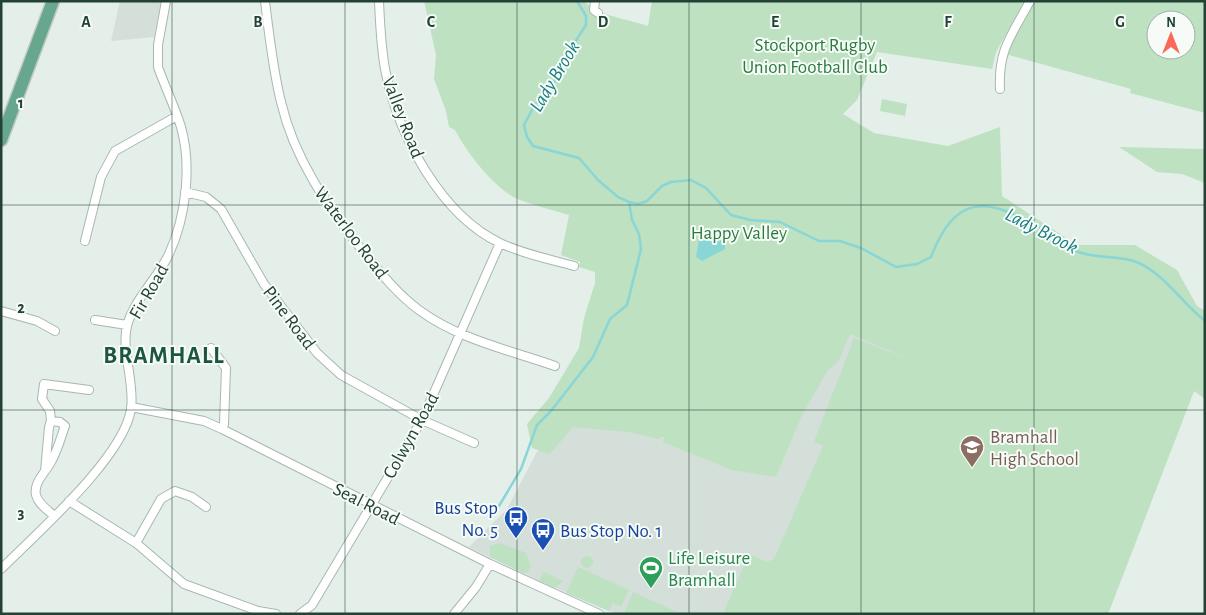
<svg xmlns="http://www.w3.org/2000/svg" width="1206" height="615" font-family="'Alegreya Sans',sans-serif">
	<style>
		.built { fill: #d3dfd8 }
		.green { fill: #bde1c1; fill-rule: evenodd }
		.water { fill: #8ad5d6 }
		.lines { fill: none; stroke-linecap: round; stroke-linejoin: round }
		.stream { stroke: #8ad5d6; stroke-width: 2.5 }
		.minor-casing { stroke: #a7b8af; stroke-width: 10 }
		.primary-casing { stroke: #c1cac6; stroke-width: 15 }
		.minor { stroke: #fff; stroke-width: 8 }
		.primary { stroke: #67a78e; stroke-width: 12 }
		.grid { fill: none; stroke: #224235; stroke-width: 1; stroke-opacity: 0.55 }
		.labels { text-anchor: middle; stroke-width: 4; stroke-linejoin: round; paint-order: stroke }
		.park-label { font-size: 19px; fill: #2a7c3e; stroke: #f6fbf8 }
		.street-label { font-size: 19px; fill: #224235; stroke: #f6fbf8 }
		.education-label { font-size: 19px; fill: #785e54; stroke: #f6fbf8; text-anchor: start }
		.transit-label { font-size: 19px; fill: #164399; stroke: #f6fbf8; text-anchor: end }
		.leisure-label { font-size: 19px; fill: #27864d; stroke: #f6fbf8; text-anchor: start }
		.water-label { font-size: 20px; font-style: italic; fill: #187f83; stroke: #f6fbf8 }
		.district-label { font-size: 24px; font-weight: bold; letter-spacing: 1px; fill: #1c5640; stroke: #f6fbf8 }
		.grid-label { font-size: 16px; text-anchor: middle; font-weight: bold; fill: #224235; stroke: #f6fbf8; stroke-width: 4; stroke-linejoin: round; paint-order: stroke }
	</style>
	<rect width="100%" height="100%" fill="#e5efe9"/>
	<path class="built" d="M120,1H161L154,37L111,41Z
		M846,306L1194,391L1108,614H617L539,581L469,547L507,509L540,446L588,412L776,477Z"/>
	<path class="green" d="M424,1H584C598,16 628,19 648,26L652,1H1025L996,52L992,69L877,52L857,100L843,114L874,133L948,146L1000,127L1002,196L1077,245H1135L1177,270L1197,306L1205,311V399L1194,391L1108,614H723L749,554L767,562L774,559L823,446L814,442L854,338L919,363L850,334L838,362L828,370L802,415L776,477L732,470L663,442L664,438L661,437L660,439L629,432L573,427L550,454L532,448L527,424L549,398L579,348L584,318L595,283V272L579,267L580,262L561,255L569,215C553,210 536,206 520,200C495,190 468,154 455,130L449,127L446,111L434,79L436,55Z
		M1032,1H1205V113L1130,93L1131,89L1005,54ZM1156,20H1186V50H1156Z
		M882,99L907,104L905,116L880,111Z
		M1119,147L1205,149V183L1182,174L1157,172Z
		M499,543L526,553L531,566L528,572L523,573L490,557V546Z
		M581 562a6 6 0 1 1 12 0a6 6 0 1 1-12 0Z
		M578,567L629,590L621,607L613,603L609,611L566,593Z
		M544,572L563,581L555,588L539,581Z
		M633,592L681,614H624Z"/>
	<path class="water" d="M714,234L725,238V249L702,261L696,257L699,239Z"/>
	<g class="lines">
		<path class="stream" d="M577,1L586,16V25L560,65L557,77L547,93L534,106L524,125L527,137L533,146L579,158L598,180L618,197L629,202L638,204L647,201L662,186L671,182L691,180L706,188L731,215L750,220L780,222L819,241H840L861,248L896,267L917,264L931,257C955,193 988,197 1040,228C1052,235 1063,245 1076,251C1096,260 1120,254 1139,263C1166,276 1182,303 1205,321
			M499,506L521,469L537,425L551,411L593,357L610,319L627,305L641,249L639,234L632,220L629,202"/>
		<g class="minor-casing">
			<path id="minor" d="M265,1C269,34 273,70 281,102C294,158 327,206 362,250C379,271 397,294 419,310C458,339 509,350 555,366
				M379,1C380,25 381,50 386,74C399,136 441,215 500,243C523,254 549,259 574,266
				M595,1L594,10L598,13
				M1000,89C998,49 1012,35 1030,1
				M185,192L206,197L221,209L264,284L317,353L341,375L422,420L474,443
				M85,241L101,177L115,151L177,116
				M1,311L37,321L55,331
				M95,320L127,325
				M211,348L226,368L224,424L222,429
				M131,407L204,421L222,429L490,564L599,614
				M51,421L50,411L42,399L44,384L89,390
				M45,471L49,427L51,421L60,422L65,426C61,437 58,449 52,460C47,471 33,482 36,495C38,504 48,510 54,516
				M69,501L136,543L184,584L258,611L276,614
				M136,543L161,499L175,491L192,497L206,507
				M1,569C36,534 124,457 131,409C135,383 121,351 127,326C134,299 158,278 169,254C186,217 192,166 181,127C175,107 165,87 158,67V45L166,1
				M300,614L312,605L422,420L500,243
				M454,614L476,587L490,564"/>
		</g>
		<g class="primary-casing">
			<path id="primary" d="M1,140L53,1"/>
		</g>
		<use href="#minor" class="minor"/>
		<use href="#primary" class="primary"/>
	</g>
	<path class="grid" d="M172,1V614M345,1V614M517,1V614M689,1V614M861,1V614M1034,1V614M1,205H1205M1,410H1205"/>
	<defs>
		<g id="school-pin" transform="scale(1.25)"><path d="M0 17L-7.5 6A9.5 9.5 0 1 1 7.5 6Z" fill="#8d6e63" stroke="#f6fbf8"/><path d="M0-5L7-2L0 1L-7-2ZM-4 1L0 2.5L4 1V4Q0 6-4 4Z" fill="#fff"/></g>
		<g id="bus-pin" transform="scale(1.25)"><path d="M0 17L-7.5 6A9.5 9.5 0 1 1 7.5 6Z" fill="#1a4fb4" stroke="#f6fbf8"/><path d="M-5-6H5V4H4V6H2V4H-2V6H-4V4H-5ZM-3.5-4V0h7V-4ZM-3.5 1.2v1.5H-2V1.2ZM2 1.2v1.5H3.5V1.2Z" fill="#fff"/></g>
		<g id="stadium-pin" transform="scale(1.25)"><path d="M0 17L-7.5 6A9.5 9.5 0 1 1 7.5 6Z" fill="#2e9e5b" stroke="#f6fbf8"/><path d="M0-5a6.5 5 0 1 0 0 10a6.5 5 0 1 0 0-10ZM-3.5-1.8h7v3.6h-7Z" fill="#fff"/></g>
	</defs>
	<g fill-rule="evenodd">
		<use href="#school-pin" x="972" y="447"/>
		<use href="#bus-pin" x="516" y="518"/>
		<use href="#bus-pin" x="543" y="530"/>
		<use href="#stadium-pin" x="651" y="568"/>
	</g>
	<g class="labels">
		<g class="park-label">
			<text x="815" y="51">Stockport Rugby<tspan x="815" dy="22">Union Football Club</tspan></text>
			<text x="739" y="239">Happy Valley</text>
		</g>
		<g class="street-label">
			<text transform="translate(404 117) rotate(69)" y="7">Valley Road</text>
			<text transform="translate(352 232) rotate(53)" y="7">Waterloo Road</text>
			<text transform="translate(148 291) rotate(-60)" y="7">Fir Road</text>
			<text transform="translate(290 317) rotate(53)" y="7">Pine Road</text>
			<text transform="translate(410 435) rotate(-61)" y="7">Colwyn Road</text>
			<text transform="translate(367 503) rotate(27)" y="7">Seal Road</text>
		</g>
		<g class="education-label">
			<text x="990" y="443">Bramhall<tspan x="990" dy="22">High School</tspan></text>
		</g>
		<g class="transit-label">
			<text x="498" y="514">Bus Stop<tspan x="498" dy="22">No. 5</tspan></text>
			<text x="560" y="537" text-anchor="start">Bus Stop No. 1</text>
		</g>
		<g class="leisure-label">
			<text x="668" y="564">Life Leisure<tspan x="668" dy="22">Bramhall</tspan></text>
		</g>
		<g class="water-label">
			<text transform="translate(554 76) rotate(-59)" y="7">Lady Brook</text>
			<text transform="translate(1042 230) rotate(27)" y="7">Lady Brook</text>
		</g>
		<g class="district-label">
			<text x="164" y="363">BRAMHALL</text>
		</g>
	</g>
	<g class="grid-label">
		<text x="86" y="27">A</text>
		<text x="258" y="27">B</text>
		<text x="431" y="27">C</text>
		<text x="603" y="27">D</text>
		<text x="775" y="27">E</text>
		<text x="948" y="27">F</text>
		<text x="1120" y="27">G</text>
		<text x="21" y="108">1</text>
		<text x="21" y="313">2</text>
		<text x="21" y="518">3</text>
	</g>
	<rect width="1206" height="615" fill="none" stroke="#224235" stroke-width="5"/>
	<g transform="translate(1171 35)"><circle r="24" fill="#f6fbf8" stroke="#a1b1aa"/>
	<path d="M0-4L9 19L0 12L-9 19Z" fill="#fa6957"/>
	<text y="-8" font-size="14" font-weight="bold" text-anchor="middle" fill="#224235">N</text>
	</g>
</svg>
